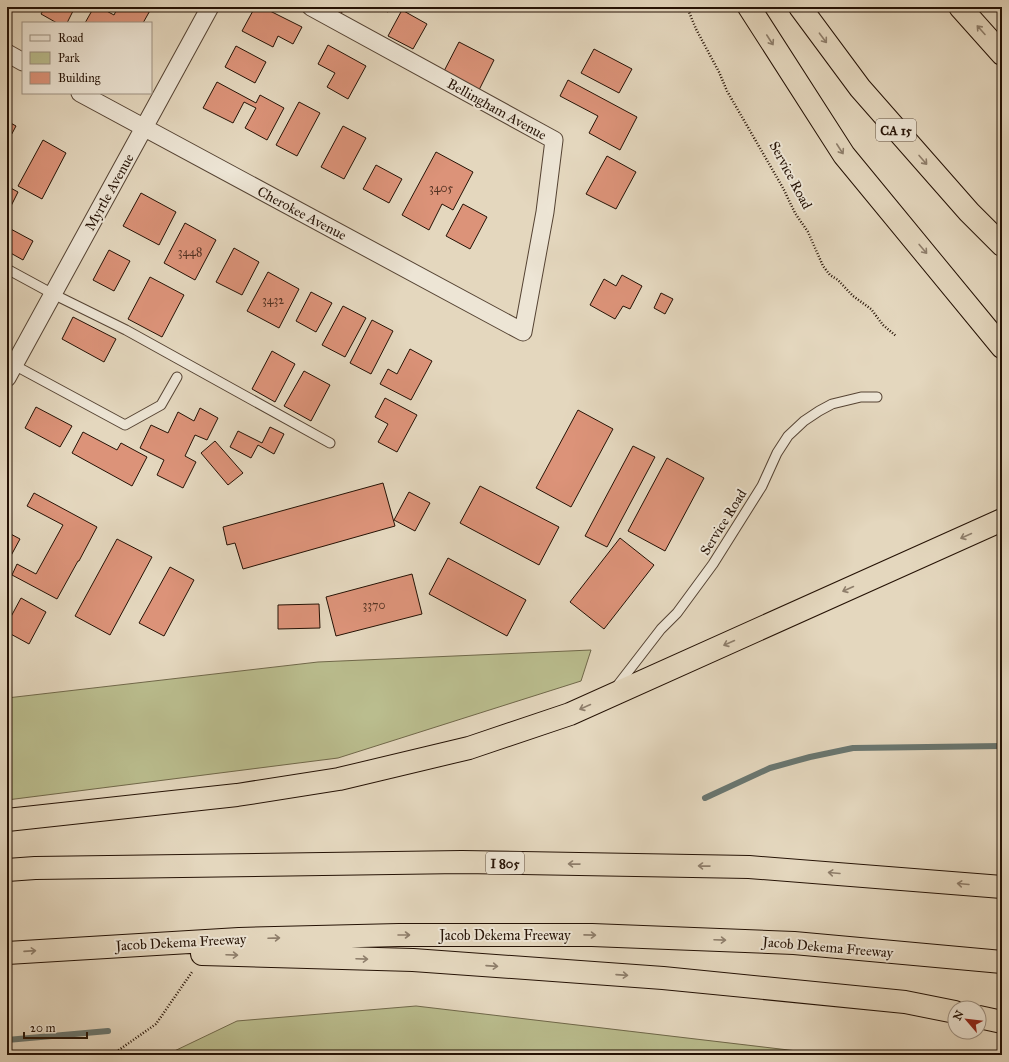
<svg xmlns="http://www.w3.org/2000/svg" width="1009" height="1062" font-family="'IM FELL Great Primer',serif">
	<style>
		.green { fill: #babd8e; stroke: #70684a }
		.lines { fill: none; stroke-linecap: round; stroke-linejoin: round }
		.stream { stroke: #697670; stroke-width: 6 }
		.building { fill: #dc9379; stroke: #251205 }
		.service-casing { stroke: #554333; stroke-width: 11 }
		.minor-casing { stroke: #554333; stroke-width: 19 }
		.motorway-casing { stroke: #251205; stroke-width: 24 }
		.path { stroke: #251205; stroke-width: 2.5; stroke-dasharray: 1 2; stroke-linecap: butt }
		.service { stroke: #ede5d5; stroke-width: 9 }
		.minor { stroke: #ede5d5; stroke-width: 17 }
		.motorway { stroke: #e4d7be; stroke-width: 22 }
		.oneway { stroke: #8e7e6b }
		.labels { text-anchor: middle; stroke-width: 4; stroke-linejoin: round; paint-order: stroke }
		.number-label { font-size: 12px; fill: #533222 }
		.shield { fill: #ede5d5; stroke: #615143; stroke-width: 1 }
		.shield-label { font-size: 13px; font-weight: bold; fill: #251205 }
		.street-label { font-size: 14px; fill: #251205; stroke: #ede5d5 }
	</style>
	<rect width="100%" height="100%" fill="#e4d7be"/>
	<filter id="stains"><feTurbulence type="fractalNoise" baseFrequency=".005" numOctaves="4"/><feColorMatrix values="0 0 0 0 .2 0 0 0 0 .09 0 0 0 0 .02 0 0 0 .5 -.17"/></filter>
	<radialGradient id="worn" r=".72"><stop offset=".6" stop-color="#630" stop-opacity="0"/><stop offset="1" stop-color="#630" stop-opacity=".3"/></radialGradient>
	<path class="green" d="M591,650L581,681L338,758L7,800V698L318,662Z
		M416,1006L831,1055H166L237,1021Z"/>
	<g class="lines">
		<path class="stream" d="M705,798L770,768L810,757L853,748L1002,746
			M7,1040L108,1031"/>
	</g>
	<path class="building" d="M45,7H75L67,23H57L41,14Z
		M94,7H99L114,15L118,7H128L131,8L132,7H152L143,23H85Z
		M255,7H262L302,27L293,44L278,36L273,47L242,31Z
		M315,7H345L338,19Z
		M379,7H390L388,12Z
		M402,10L427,24L413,49L388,36Z
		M459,42L494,60L477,94L442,75Z
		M328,45L366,66L348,99L327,87L335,73L318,64Z
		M236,46L266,62L255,83L225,67Z
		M594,49L632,69L619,93L581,73Z
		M568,80L637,117L620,150L589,133L598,116L560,96Z
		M217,82L256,103L260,95L284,108L267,140L245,128L256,108L244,102L233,123L203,108Z
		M299,102L320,113L297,156L276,145Z
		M7,121L16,126L7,143Z
		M343,126L366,138L344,179L321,167Z
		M43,140L66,153L42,199L18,186Z
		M436,152L473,172L453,210L442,204L429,230L402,215Z
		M607,156L636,172L616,209L586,194Z
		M376,165L402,179L389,203L363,189Z
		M7,186L18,192L11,206L7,204Z
		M141,193L176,212L159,245L123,226Z
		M463,204L487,217L470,249L446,236Z
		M185,223L216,240L195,280L164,263Z
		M7,227L33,241L23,260L7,251Z
		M234,248L259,262L242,295L216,282Z
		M109,250L130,261L114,291L93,280Z
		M268,272L299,289L279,328L247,311Z
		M622,275L642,286L630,309L623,306L615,319L590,305L604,279L616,286Z
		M150,277L184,295L162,337L128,319Z
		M311,292L332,303L316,332L296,321Z
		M661,293L673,299L665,314L654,308Z
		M343,306L366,318L345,357L322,345Z
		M73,317L116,339L104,362L62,339Z
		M372,320L393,331L371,374L350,363Z
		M410,349L432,361L411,400L380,384L388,369L397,374Z
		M272,351L295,364L275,402L252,389Z
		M304,371L330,385L311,421L284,406Z
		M385,398L417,415L397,452L378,442L388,424L375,417Z
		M36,407L72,426L60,447L25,428Z
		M200,408L218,418L207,440L195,435L185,456L196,462L183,488L157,475L164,460L140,448L151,425L168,433L178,412L194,421Z
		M578,410L613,429L571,507L536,488Z
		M270,427L284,434L274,454L258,445L251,458L230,447L238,431L262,443Z
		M83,432L117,450L121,443L147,457L132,486L72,453Z
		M215,441L243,473L228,485L201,453Z
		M633,446L655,457L607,547L585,536Z
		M667,458L704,478L665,551L628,531Z
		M383,483L395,526L243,569L235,543L227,545L223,527Z
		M480,486L559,527L539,565L460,523Z
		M409,492L430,503L415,531L394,520Z
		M34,493L97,527L79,561H78L57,599L12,575L17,564L36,574L63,525L27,506Z
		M7,532L20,539L7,563Z
		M620,538L654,565L604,629L570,602Z
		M117,539L152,557L110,635L75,616Z
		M448,558L526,600L507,636L429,594Z
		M170,567L194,580L164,636L139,623Z
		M412,574L422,614L336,636L326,597Z
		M21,598L46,612L29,644L7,632V624Z
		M319,604L320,628L278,629V605Z"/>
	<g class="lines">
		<g class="service-casing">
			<path id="service" d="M7,269L53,294L126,330L330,443
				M14,365L125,425L161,405L177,377
				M617,686L661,629L677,613L713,564L762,486L777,453L788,436L804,421L819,411L832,404L861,397H877"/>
		</g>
		<g class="minor-casing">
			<path id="minor" d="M7,53L23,62
				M80,93L523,332L545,212L554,140L311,7
				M7,378L210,7"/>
		</g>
		<g class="motorway-casing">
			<path id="motorway" d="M749,7L844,155L1002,347
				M800,7L860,88L969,212L1002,245
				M960,7L1002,54
				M7,820L237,795L339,779L469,748L570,714L1002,520
				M7,870L35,868L462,862L749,867L1002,887
				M7,953L239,939L399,935H592L794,943L1002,962
				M202,954L413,960L663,978L905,1002L955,1012
				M979,1017L1002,1022"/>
		</g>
		<path class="path" d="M687,7L696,29L719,72L727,91L783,188L795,213L808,232L823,266L830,275L838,280L853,296L871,309L883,325L896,336
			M89,1055L116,1052L156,1024L192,972"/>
		<use href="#service" class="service"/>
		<use href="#minor" class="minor"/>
		<use href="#motorway" class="motorway"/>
	</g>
	<defs><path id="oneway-shaft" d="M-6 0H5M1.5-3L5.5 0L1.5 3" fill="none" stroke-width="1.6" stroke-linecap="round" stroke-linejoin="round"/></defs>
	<g class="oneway">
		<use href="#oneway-shaft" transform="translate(981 30) rotate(-132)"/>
		<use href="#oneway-shaft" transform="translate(823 38) rotate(53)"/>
		<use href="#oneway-shaft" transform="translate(770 40) rotate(57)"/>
		<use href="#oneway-shaft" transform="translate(840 149) rotate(57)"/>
		<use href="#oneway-shaft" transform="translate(923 160) rotate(49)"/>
		<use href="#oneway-shaft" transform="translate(923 249) rotate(50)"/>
		<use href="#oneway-shaft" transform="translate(966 536) rotate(156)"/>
		<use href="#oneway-shaft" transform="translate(848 589) rotate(156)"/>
		<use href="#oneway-shaft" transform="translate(729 643) rotate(156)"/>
		<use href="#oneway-shaft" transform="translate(585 707) rotate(156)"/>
		<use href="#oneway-shaft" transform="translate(574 864) rotate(-179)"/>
		<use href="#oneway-shaft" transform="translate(704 866) rotate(-179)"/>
		<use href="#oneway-shaft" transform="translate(834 873) rotate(-175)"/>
		<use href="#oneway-shaft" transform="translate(963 884) rotate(-175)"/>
		<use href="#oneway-shaft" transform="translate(404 935)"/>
		<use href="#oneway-shaft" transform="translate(590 935) rotate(1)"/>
		<use href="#oneway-shaft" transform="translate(274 938) rotate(-2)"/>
		<use href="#oneway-shaft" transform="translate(720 940) rotate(2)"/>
		<use href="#oneway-shaft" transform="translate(30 951) rotate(-4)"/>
		<use href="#oneway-shaft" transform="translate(232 955) rotate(2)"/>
		<use href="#oneway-shaft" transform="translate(362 959) rotate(2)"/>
		<use href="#oneway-shaft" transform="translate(492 966) rotate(4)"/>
		<use href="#oneway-shaft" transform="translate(622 975) rotate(4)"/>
	</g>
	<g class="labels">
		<g class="number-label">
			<text x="441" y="192">3405</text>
			<text x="190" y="256">3448</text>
			<text x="273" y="304">3432</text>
			<text x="374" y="609">3370</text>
		</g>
		<g class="shield">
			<rect x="876" y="119" width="40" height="22" rx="3"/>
			<rect x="486" y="852" width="38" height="22" rx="3"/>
		</g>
		<g class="shield-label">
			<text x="896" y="135">CA 15</text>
			<text x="505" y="868">I 805</text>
		</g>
		<g class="street-label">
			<text transform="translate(497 109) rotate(29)" y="5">Bellingham Avenue</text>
			<text transform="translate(791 175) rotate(62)" y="5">Service Road</text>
			<text transform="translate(109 192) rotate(-61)" y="5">Myrtle Avenue</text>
			<text transform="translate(302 213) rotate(28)" y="5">Cherokee Avenue</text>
			<text transform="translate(723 522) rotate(-58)" y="5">Service Road</text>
			<text x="505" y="940">Jacob Dekema Freeway</text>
			<text transform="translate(181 942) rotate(-3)" y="5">Jacob Dekema Freeway</text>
			<text transform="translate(828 947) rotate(5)" y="5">Jacob Dekema Freeway</text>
		</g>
	</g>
	<rect width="1009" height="1062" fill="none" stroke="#e4d7be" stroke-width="24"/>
	<rect x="8" y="8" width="993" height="1046" fill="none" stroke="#251205" stroke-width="2"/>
	<rect x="12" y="12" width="985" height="1038" fill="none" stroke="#251205"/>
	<rect x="22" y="22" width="130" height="72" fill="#ede5d5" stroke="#9d9182"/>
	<rect x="30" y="35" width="20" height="6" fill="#ede5d5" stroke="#9d9182"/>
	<text x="58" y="42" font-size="12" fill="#251205">Road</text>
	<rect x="30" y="52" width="20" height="12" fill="#babd8e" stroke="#9d9182"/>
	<text x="58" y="62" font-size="12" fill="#251205">Park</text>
	<rect x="30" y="72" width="20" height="12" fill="#dc9379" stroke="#9d9182"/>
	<text x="58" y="82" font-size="12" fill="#251205">Building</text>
	<g transform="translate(967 1020) rotate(298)"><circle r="19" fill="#ede5d5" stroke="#9d9182"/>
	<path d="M0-3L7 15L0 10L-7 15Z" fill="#8f2418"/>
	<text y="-6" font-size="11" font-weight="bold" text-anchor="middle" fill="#251205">N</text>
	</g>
	<path d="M24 1032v6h63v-6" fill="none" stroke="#251205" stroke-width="2"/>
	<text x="30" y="1032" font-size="12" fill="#251205" stroke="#ede5d5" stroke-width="3" paint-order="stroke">20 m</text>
	<rect width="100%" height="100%" filter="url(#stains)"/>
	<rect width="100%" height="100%" fill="url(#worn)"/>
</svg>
